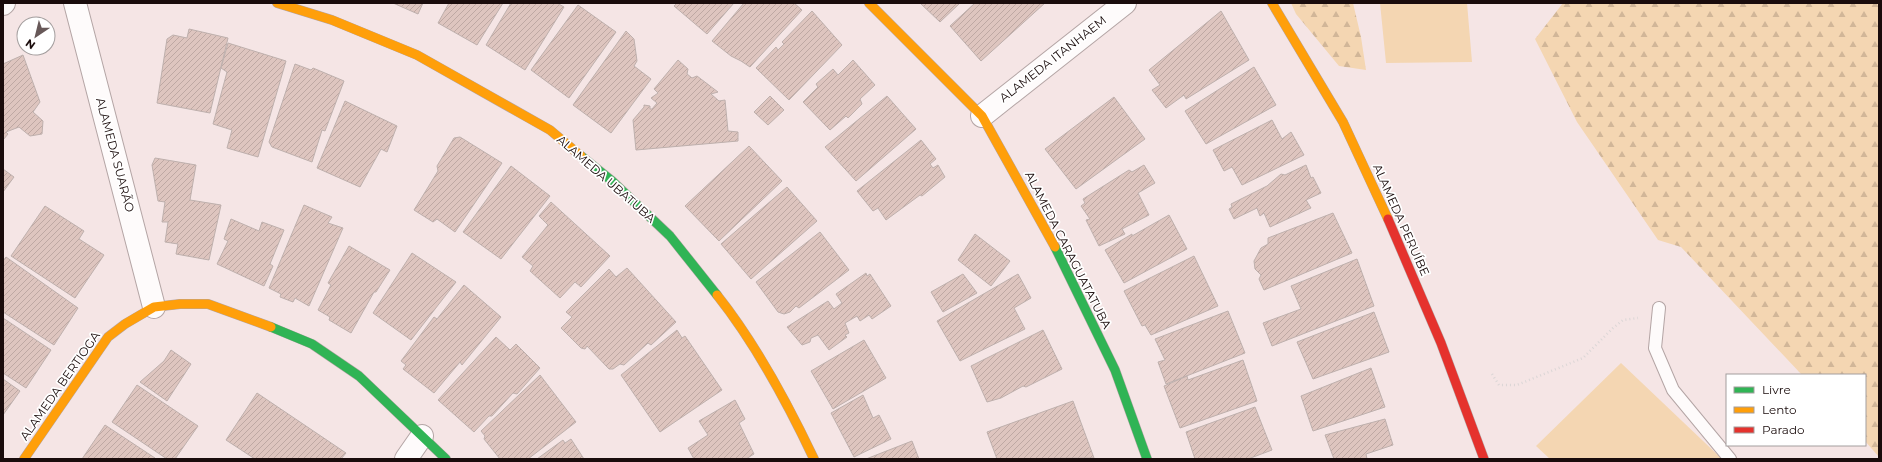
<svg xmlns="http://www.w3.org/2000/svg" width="1882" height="462" font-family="Montserrat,sans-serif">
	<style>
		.green { fill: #f4d6b2 }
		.forest { fill: url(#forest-firs) }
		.building { fill: url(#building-hatch); stroke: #beb0ad }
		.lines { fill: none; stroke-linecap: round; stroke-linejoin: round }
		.lane-casing { stroke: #b4a5a5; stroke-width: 14 }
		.street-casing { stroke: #b4a5a5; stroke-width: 24 }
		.fast-casing { stroke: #b4a5a5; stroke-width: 10 }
		.slow-casing { stroke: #b4a5a5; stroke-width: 10 }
		.jam-casing { stroke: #b4a5a5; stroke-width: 10 }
		.path { stroke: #dbd6d6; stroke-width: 2.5; stroke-dasharray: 1 3; stroke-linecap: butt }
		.lane { stroke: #fefbfb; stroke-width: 12 }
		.street { stroke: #fefbfb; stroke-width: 22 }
		.fast { stroke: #30b455; stroke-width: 9 }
		.slow { stroke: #ff9f0a; stroke-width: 9 }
		.jam { stroke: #e5322d; stroke-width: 9 }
		.labels { text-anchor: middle; stroke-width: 3.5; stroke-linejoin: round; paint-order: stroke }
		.street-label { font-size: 12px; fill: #1a0c0c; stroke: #fff }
	</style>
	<defs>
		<pattern id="forest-firs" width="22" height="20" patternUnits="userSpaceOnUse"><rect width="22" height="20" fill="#f4d6b2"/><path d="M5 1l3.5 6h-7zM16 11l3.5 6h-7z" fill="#d1b698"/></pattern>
		<pattern id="building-hatch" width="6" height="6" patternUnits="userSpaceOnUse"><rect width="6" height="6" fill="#dec5bf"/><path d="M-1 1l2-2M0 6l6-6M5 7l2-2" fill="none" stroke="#bea8a3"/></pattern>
	</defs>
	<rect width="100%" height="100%" fill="#f5e5e5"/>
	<path class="green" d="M1380,3H1467L1472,62L1386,63Z
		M1621,363L1722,459H1550L1536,446Z"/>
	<path class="forest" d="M1291,3H1353L1361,37L1366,70L1339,66L1296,14Z
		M1563,3H1879V457L1865,441V375H1802L1681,247L1658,240L1577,122L1535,39Z"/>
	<path class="building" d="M393,3H423L418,14Z
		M449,3H503L477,45L438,23Z
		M511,3H557L564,7L525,70L486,45Z
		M677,3H734L707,34L674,6Z
		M744,3H794L802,10L750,67L741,61L731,56L712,41Z
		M920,3H960L940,22Z
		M975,3H1045L981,61L950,26Z
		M578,5L616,32L569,98L531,70Z
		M812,11L842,45L789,100L756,68L776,47L778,50L784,44L782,42Z
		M1221,11L1249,60L1186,99L1184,95L1166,108L1152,90L1160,85L1149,70Z
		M189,29L228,38L210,113L157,103L167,39L173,35L187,38Z
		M626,31L634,39L637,61L634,66L651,79L611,133L573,105Z
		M228,43L286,61L258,157L227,148L232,130L213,124L227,72L221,68Z
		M23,55L40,102L33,112L43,121L42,134L30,136L19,127L6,132L8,134L3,140V64Z
		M678,60L688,69L687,74L692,78L697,76L718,92L711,94L719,101L725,100L728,131L738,132V141L636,150L633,120L644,107V105L650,106V109H652L657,103L651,98L658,93L654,89Z
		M853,60L875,85L860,99L862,104L848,118L846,116L830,130L803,102L818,87L816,84L833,69L838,75Z
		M295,64L311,70L313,68L344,81L325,131L322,130L312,162L272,147L269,142Z
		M1254,67L1276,105L1206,144L1185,111Z
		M770,96L784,110L768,125L754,112Z
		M887,96L916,129L856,181L825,147Z
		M1114,97L1145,139L1076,189L1045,149Z
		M345,101L397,126L387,152L381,149L360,187L317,168Z
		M1272,120L1282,139L1291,132L1304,155L1242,185L1232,167L1224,171L1213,150Z
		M460,137L502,163L455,232L437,219L433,222L414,210L438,171L437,166L454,138Z
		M921,140L936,159L930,164L933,168L938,165L945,177L922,196L920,195L886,220L878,208L873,211L857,191Z
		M749,146L782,181L719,241L685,206Z
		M155,158L196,165L190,200L221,205L209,260L176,254L178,244L165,242L168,222H162L165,202L158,201L152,165Z
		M1144,165L1155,183L1138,193L1149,215L1122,229L1125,234L1099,246L1086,220L1090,219L1081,206L1085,203L1083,199L1129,170L1132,172Z
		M1306,165L1311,178L1313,177L1321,193L1306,200L1311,208L1270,227L1264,213L1260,216L1257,208L1234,219L1229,209L1232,207L1231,204L1267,186L1281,174L1285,175Z
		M511,166L550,196L501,259L463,232Z
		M3,169L14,177L3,192Z
		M787,187L817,221L751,279L721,244Z
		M551,202L610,256L581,287L575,282L560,298L530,271L533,266L522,257L548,225L539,216Z
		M304,205L332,217L328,223L343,228L309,306L295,298L293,302L280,297L281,294L269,288Z
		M45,206L84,231L79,239L104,255L75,298L11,256Z
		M1333,213L1352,253L1264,290L1259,279L1261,275L1255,269L1254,261L1261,248L1268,244V238Z
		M1169,215L1187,249L1124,283L1105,250L1132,234V236Z
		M231,219L259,231L262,222L284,230L270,264L273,266L264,286L217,264L228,241L224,239Z
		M820,232L849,270L799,308L796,306L790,312L784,314L778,312L756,282Z
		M975,234L1010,261L991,286L958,260Z
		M349,246L390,270L376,292H374L351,333L329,320L330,317L318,310L331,285L328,283Z
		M412,253L456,282L411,340L373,313Z
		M1194,256L1218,306L1151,335L1145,325L1142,326L1124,291Z
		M6,257L78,308L54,345L3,312V261Z
		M1357,259L1374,306L1272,346L1263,323L1301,309L1291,286Z
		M627,268L676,322L651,345L648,343L624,365L620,364L613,369H609L587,346L585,349L581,348L561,328L572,317L566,312L609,269L616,277Z
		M866,273L867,276L870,274L891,306L872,319L869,315L860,321L857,316L845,323L849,333L845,335L847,337L829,350L818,335L811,338L810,342L802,345L787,327L828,301L834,309L842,303L836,294Z
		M963,274L977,293L943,312L931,292Z
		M1018,274L1031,298L1014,308L1025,329L960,361L937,321Z
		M464,285L501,317L462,365L460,362L434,393L403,369L406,365L401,361L434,317L437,319Z
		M1228,311L1245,353L1166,384L1158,362L1165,360L1155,339Z
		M1374,312L1389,352L1313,379L1297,342Z
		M3,318L51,350L26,388L3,373Z
		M677,330L682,338L685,336L722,390L660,432L621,375Z
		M1043,330L1062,369L1026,387L1023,386L1001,398L987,402L971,366Z
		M496,337L510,350L516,344L540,368L517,394L513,393L492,416H489L474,432L438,400Z
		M864,340L886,378L833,409L811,371Z
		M171,350L191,364L167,401L140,382L164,361Z
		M1243,360L1257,401L1180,428L1164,386L1187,376L1188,380Z
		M1371,368L1385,407L1313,431L1301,396Z
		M540,375L576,422L528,459H500L484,439L485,436L481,431Z
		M3,379L20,391L3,415Z
		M137,385L198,426L175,459H167L112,422Z
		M257,393L346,453L341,459H255L226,440Z
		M863,395L873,418L879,415L891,439L854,457L831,413Z
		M735,400L745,419L739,423L754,454L746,459H694L688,448L708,435L699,421Z
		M1073,401L1094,458L997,459L987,432Z
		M1255,407L1272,450L1248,459H1195L1186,432Z
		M1385,419L1393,445L1366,454L1367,459H1334L1325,435Z
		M105,425L155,458L154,459H82Z
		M571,439L584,459H537L563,440L565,443Z
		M912,441L919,459H866Z"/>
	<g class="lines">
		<g class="lane-casing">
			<path id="lane" d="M1659,308L1655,348L1673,390L1730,459"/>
		</g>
		<g class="street-casing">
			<path id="street" d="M75,3L154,307
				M3,4L4,3
				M982,116L1125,3
				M406,459L422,436"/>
		</g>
		<g class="fast-casing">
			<path id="fast" d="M581,156L612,181L670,236L717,295
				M1055,247L1115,370L1147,459
				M271,327L312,344L359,376L446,459"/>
		</g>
		<g class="slow-casing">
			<path id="slow" d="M277,3L332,20L417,55L550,130L581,156
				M869,3L982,116L1055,247
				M1272,3L1343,122L1388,219
				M717,295C756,344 787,402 814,459
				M24,459L108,337L125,324L154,307L180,304H208L271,327"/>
		</g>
		<g class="jam-casing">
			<path id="jam" d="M1388,219L1441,343L1484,459"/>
		</g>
		<path class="path" d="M1492,374L1499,385H1517L1583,358L1613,328L1623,320L1638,318"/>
		<use href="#lane" class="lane"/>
		<use href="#street" class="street"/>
		<use href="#fast" class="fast"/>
		<use href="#slow" class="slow"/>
		<use href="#jam" class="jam"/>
	</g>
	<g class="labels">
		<g class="street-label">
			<text transform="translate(1053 59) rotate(-38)" y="4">ALAMEDA ITANHAEM</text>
			<text transform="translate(115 155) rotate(75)" y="4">ALAMEDA SUARÃO</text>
			<text transform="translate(606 179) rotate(41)" y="4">ALAMEDA UBATUBA</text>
			<text transform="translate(1401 220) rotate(66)" y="4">ALAMEDA PERUÍBE</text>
			<text transform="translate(1068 250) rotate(63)" y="4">ALAMEDA CARAGUATATUBA</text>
			<text transform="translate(60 386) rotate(-55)" y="4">ALAMEDA BERTIOGA</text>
		</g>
	</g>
	<rect width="1882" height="462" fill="none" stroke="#1a0c0c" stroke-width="8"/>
	<rect x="1726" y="374" width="140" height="72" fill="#ffffff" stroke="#a39e9e"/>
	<rect x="1734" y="387" width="20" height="6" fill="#30b455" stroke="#a39e9e"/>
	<text x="1762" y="394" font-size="12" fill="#1a0c0c">Livre</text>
	<rect x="1734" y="407" width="20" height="6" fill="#ff9f0a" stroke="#a39e9e"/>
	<text x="1762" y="414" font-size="12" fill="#1a0c0c">Lento</text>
	<rect x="1734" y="427" width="20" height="6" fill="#e5322d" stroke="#a39e9e"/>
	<text x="1762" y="434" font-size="12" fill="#1a0c0c">Parado</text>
	<g transform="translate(36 36) rotate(215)"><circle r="19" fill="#ffffff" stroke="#a39e9e"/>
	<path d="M0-3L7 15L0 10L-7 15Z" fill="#675858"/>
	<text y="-6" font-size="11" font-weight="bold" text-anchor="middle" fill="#1a0c0c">N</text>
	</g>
</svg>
